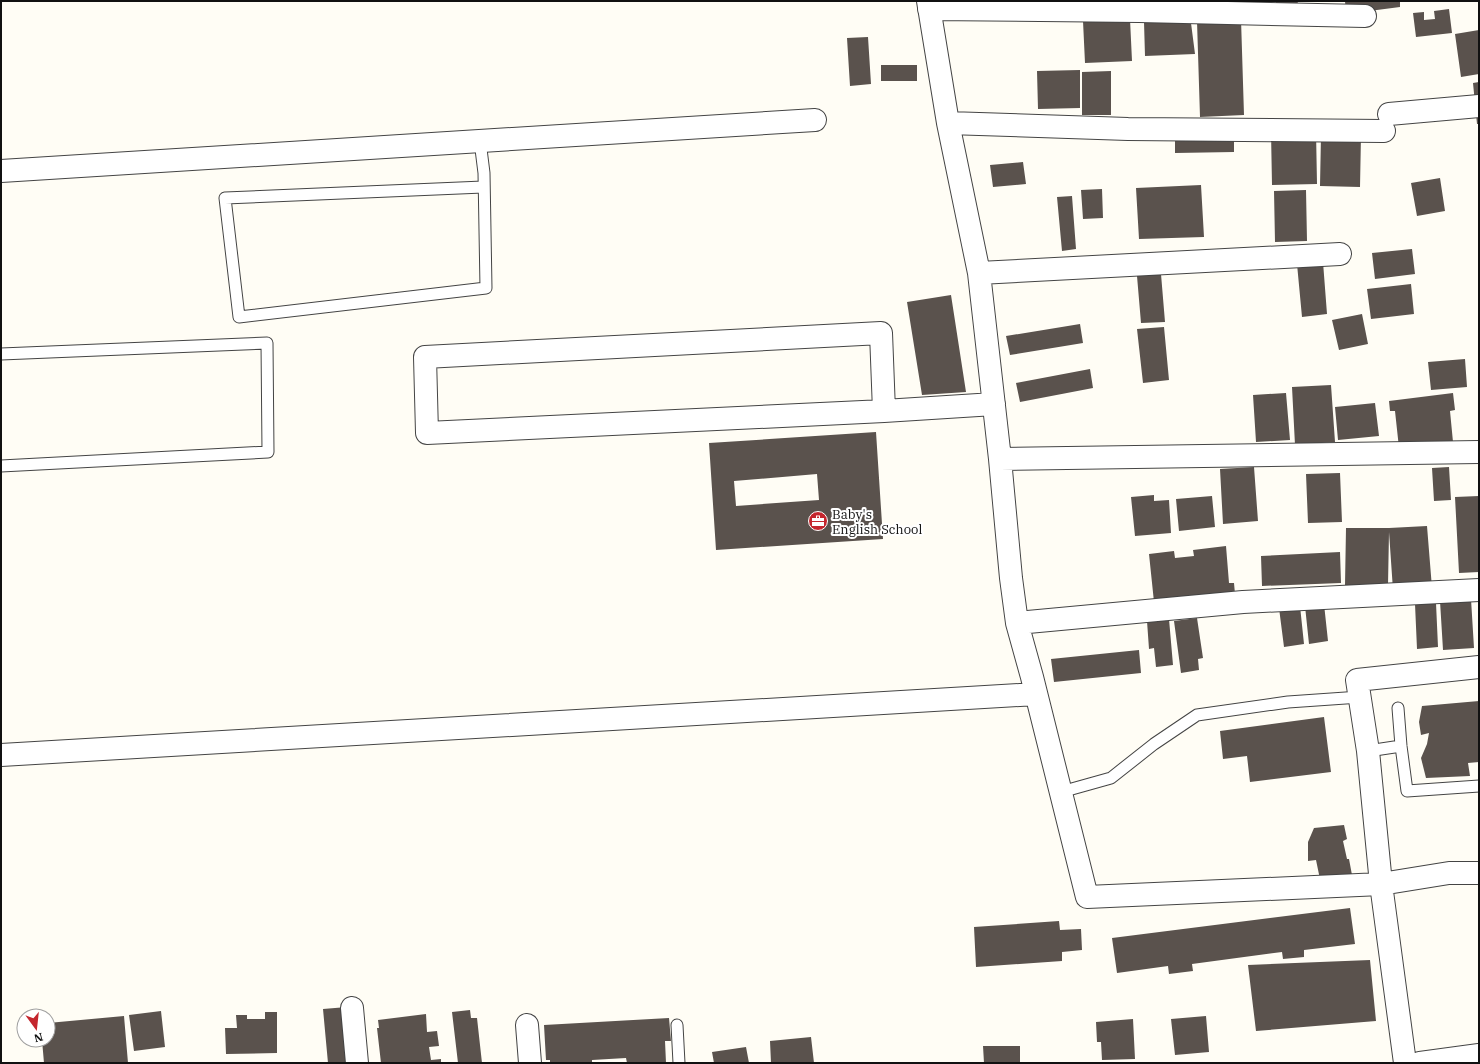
<svg xmlns="http://www.w3.org/2000/svg" width="1480" height="1064" font-family="'IBM Plex Serif',serif">
	<style>
		.building { fill: #5a524d; fill-rule: evenodd }
		.lines { fill: none; stroke-linecap: round; stroke-linejoin: round }
		.lane-casing { stroke: #444; stroke-width: 13 }
		.street-casing { stroke: #444; stroke-width: 24 }
		.lane { stroke: #fff; stroke-width: 11 }
		.street { stroke: #fff; stroke-width: 22 }
		.labels { text-anchor: middle; stroke-width: 4; stroke-linejoin: round; paint-order: stroke }
		.poi-label { font-size: 13px; fill: #111; stroke: #fff; text-anchor: start }
	</style>
	<rect width="100%" height="100%" fill="#fffdf5"/>
	<path class="building" d="M1249,1H1266L1267,11L1250,12Z
		M1276,1H1297L1298,3H1276Z
		M1345,1H1400V7L1346,14Z
		M1449,9L1452,33L1416,37L1413,13L1424,12V20L1435,19L1434,11Z
		M1130,19L1132,61L1085,63L1083,21Z
		M1241,19L1244,115L1200,117L1197,21Z
		M1144,22L1191,23L1195,54L1145,56Z
		M1479,30V74L1461,77L1455,34Z
		M868,37L871,84L850,86L847,38Z
		M881,65H917V81H881Z
		M1080,70V108L1038,109L1037,71Z
		M1111,71V115H1082V72Z
		M1479,82V124H1477L1473,83Z
		M1234,130V152L1175,153V131Z
		M1316,131L1317,184L1272,185L1271,132Z
		M1321,135H1361L1360,187L1320,186Z
		M1023,162L1026,184L993,187L990,165Z
		M1440,178L1445,211L1417,216L1411,183Z
		M1201,185L1204,237L1139,239L1136,188Z
		M1102,189L1103,218L1083,219L1081,190Z
		M1306,190L1307,241L1275,242L1274,191Z
		M1072,196L1076,249L1062,251L1057,197Z
		M1412,249L1415,274L1375,279L1372,253Z
		M1323,262L1327,314L1302,317L1297,264Z
		M1161,274L1165,322L1141,323L1137,276Z
		M1411,284L1414,314L1371,319L1367,289Z
		M951,295L966,392L922,395L907,302Z
		M1362,314L1368,344L1339,350L1332,320Z
		M1080,324L1083,343L1010,355L1006,336Z
		M1164,327L1169,380L1143,383L1137,329Z
		M1465,359L1467,387L1431,390L1428,362Z
		M1090,369L1093,388L1020,402L1016,383Z
		M1331,385L1335,442L1295,445L1292,387Z
		M1286,393L1290,440L1256,442L1253,395Z
		M1453,393L1455,410L1450,411L1453,442L1399,448L1395,411H1390L1389,401Z
		M1375,403L1379,436L1338,440L1335,407Z
		M876,432L883,539L716,550L709,443ZM817,474L819,500L736,506L734,481Z
		M1254,467L1258,521L1223,524L1220,469Z
		M1449,467L1451,500L1434,501L1432,468Z
		M1340,473L1342,522L1308,523L1306,474Z
		M1154,495V501L1169,500L1171,533L1135,536L1131,497Z
		M1212,496L1215,527L1179,531L1176,499Z
		M1479,496V572L1459,573L1455,497Z
		M1427,526L1432,588L1393,590L1389,532L1388,585H1345L1346,528H1389Z
		M1226,546L1229,583H1234L1235,594L1154,602L1149,554L1174,551L1175,558L1194,556L1193,550Z
		M1340,552L1341,583L1262,586L1261,556Z
		M1471,599L1474,648L1443,650L1440,601Z
		M1436,603L1438,647L1417,649L1415,604Z
		M1324,604L1328,641L1309,644L1305,606Z
		M1300,606L1304,644L1284,647L1279,608Z
		M1197,618L1203,658L1198,659L1199,670L1181,673L1174,621Z
		M1169,619L1173,665L1156,667L1154,648L1149,649L1147,621Z
		M1139,650L1141,673L1054,682L1051,659Z
		M1479,701V762L1468,763L1470,776L1426,778L1421,758L1427,744L1429,733L1421,735L1419,722L1422,706Z
		M1324,717L1331,772L1250,782L1247,756L1223,759L1220,731Z
		M1344,825L1347,839L1343,841L1347,859H1349L1352,875L1321,884L1316,860L1308,861V842L1314,828Z
		M1350,908L1355,944L1304,950V957L1283,959L1282,952L1192,964L1193,971L1169,974L1168,966L1117,973L1112,938Z
		M1059,921L1060,930L1081,929L1082,950L1062,952V961L976,967L974,927Z
		M1370,960L1376,1021L1256,1031L1248,965Z
		M347,1007L352,1063H328L323,1009Z
		M470,1010L471,1018H477L482,1063H458L452,1012Z
		M161,1011L165,1047L134,1051L129,1015Z
		M265,1012H277V1053L226,1054L225,1028H237L236,1015H247V1019H265Z
		M426,1014L427,1032L437,1031L439,1046L429,1047L431,1060L441,1059V1063H381L377,1028H379L378,1020Z
		M124,1016L128,1063H44L42,1040H48V1023Z
		M1206,1016L1209,1052L1175,1055L1171,1019Z
		M669,1018L671,1041H665L666,1063H627L626,1058L592,1060V1063H550V1060H546L544,1025Z
		M1133,1019L1135,1059L1102,1060L1101,1042H1097L1096,1022Z
		M811,1037L814,1063H771L770,1041Z
		M983,1046H1020V1063H984Z
		M746,1047L749,1063H714L712,1052Z"/>
	<g class="lines">
		<g class="lane-casing">
			<path id="lane" d="M480,141L484,173L486,288L239,317L225,198L483,187
				M1,354L267,343L268,452L1,466
				M1398,708L1401,746L1407,791L1479,786
				M1368,751L1401,746
				M1061,792L1111,778L1154,744L1197,715L1288,702L1360,697
				M677,1025L679,1063"/>
		</g>
		<g class="street-casing">
			<path id="street" d="M928,1L948,123L979,273L1000,459
				M929,9L1139,11L1365,16
				M1389,114L1479,106
				M948,123L1128,129L1384,131
				M1,171L815,120
				M979,273L1340,254
				M884,411L881,333L425,357L427,433L884,411L994,404
				M1479,452L1000,459L1011,578L1017,623L1032,677L1087,897L1381,884L1449,873H1479
				M1017,623L1243,602L1479,590
				M1,755L1036,694
				M352,1008L357,1063
				M527,1025L530,1063
				M1405,1063L1381,884L1368,751L1357,680L1479,667
				M1420,1063L1479,1055"/>
		</g>
		<use href="#lane" class="lane"/>
		<use href="#street" class="street"/>
	</g>
	<defs>
		<g id="office-disc" transform="scale(1)"><circle r="9.5" fill="#c4262e" stroke="#fff"/><path d="M-6-3h4V-5.5h4V-3h4V5H-6ZM-1-4.5V-3h2v-1.5ZM-6 0V1H6V0Z" fill="#fff"/></g>
	</defs>
	<g fill-rule="evenodd">
		<use href="#office-disc" x="818" y="521"/>
	</g>
	<g class="labels">
		<g class="poi-label">
			<text x="832" y="519">Baby's<tspan x="832" dy="15">English School</tspan></text>
		</g>
	</g>
	<rect width="1480" height="1064" fill="none" stroke="#111111" stroke-width="4"/>
	<g transform="translate(36 1028) rotate(165)"><circle r="19" fill="#ffffff" stroke="#a0a0a0"/>
	<path d="M0-3L7 15L0 10L-7 15Z" fill="#c4262e"/>
	<text y="-6" font-size="11" font-weight="bold" text-anchor="middle" fill="#111111">N</text>
	</g>
</svg>
